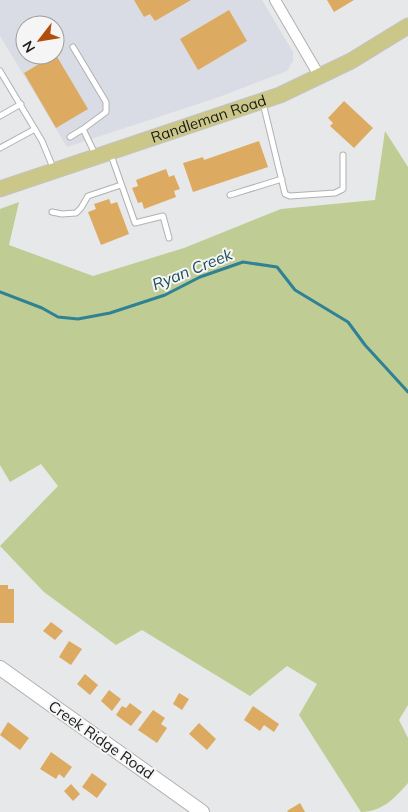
<svg xmlns="http://www.w3.org/2000/svg" width="408" height="812" font-family="Mulish,sans-serif">
	<style>
		.built { fill: #d9dce4; fill-rule: evenodd }
		.green { fill: #bfcc93 }
		.lines { fill: none; stroke-linecap: round; stroke-linejoin: round }
		.stream { stroke: #2e8294; stroke-width: 3 }
		.building { fill: #ddaa61 }
		.service-casing { stroke: #b1b1b2; stroke-width: 7 }
		.minor-casing { stroke: #b1b1b2; stroke-width: 12 }
		.secondary-casing { stroke: #b1b1b2; stroke-width: 16 }
		.primary-casing { stroke: #c3c3c3; stroke-width: 17 }
		.service { stroke: #fff; stroke-width: 5 }
		.minor { stroke: #fff; stroke-width: 10 }
		.secondary { stroke: #fff; stroke-width: 14 }
		.primary { stroke: #cac789; stroke-width: 15 }
		.labels { text-anchor: middle; stroke-width: 4; stroke-linejoin: round; paint-order: stroke }
		.street-label { font-size: 15px; fill: #1a1a1a; stroke: #f5f5f6 }
		.water-label { font-size: 16px; font-style: italic; fill: #1d4e59; stroke: #f5f5f6 }
	</style>
	<rect width="100%" height="100%" fill="#e7e8e9"/>
	<path class="built" d="M0,0H262L293,52V61L287,71L219,97L67,147L0,36ZM25,25H55V55H25Z"/>
	<path class="green" d="M385,131L408,167V705L399,720L408,738V783C395,798 382,812 361,812L299,715L317,684L287,666L250,696L142,630L116,645L44,592L0,546L58,486L41,464L10,482L0,465V209L19,202L9,245L93,276L184,248L281,209L375,200Z"/>
	<g class="lines">
		<path class="stream" d="M0,292L42,308L58,317L78,319L110,313L165,295L200,277L243,262L277,267L295,290L348,322L365,345L408,392"/>
	</g>
	<path class="building" d="M134,0H191L155,21L150,14L144,17Z
		M327,0H354L334,12Z
		M229,10L247,41L198,70L180,39Z
		M54,55H56L88,109L56,128L24,73Z
		M344,101L373,128L354,148L330,126L333,123L328,118Z
		M259,141L268,167L193,192L183,163L203,157L204,160Z
		M166,169L169,177L174,175L180,189L174,191L176,197L144,209L142,202L138,203L132,188L138,186L136,180Z
		M109,199L111,204L117,202L129,234L101,245L88,212L96,209L94,204Z
		M0,585H8V589H14V623H0Z
		M51,622L63,631L55,640L43,631Z
		M69,641L82,649L71,665L59,657Z
		M85,674L98,685L90,695L77,684Z
		M109,690L121,699L112,711L101,701Z
		M179,693L189,699L182,710L173,704Z
		M130,703L142,712L131,726L116,715L122,706L126,708Z
		M253,706L279,724L274,732L264,725L260,731L244,720Z
		M153,710L165,718L161,724L167,728L157,743L138,730Z
		M8,722L29,738L20,750L0,735Z
		M199,723L216,739L207,750L189,734Z
		M51,752L72,767L64,778L59,774L56,779L40,769Z
		M92,773L107,784L97,798L82,787Z
		M71,784L80,794L73,801L64,791Z
		M300,803L305,812H288L287,811Z"/>
	<g class="lines">
		<g class="service-casing">
			<path id="service" d="M73,47L106,102V112L83,129L96,156
				M0,71L42,141L54,170
				M263,103L285,194L290,196L335,193L343,189V155
				M0,116L21,104
				M70,137L83,129
				M0,148L35,129
				M111,155L135,223L163,216L169,238
				M230,195L282,179
				M52,212L62,214L76,213L81,208L88,196L121,185"/>
		</g>
		<g class="minor-casing">
			<path id="minor" d="M275,0L320,77"/>
		</g>
		<g class="secondary-casing">
			<path id="secondary" d="M0,668L202,812"/>
		</g>
		<g class="primary-casing">
			<g id="primary">
				<path id="s1" d="M0,189L280,95L351,61L408,26"/>
			</g>
		</g>
		<use href="#service" class="service"/>
		<use href="#minor" class="minor"/>
		<use href="#secondary" class="secondary"/>
		<use href="#primary" class="primary"/>
	</g>
	<g class="labels">
		<g class="street-label">
			<text dy="5" stroke="none"><textPath href="#s1" startOffset="220">Randleman Road</textPath></text>
			<text transform="translate(101 740) rotate(35)" y="5">Creek Ridge Road</text>
		</g>
		<g class="water-label">
			<text transform="translate(192 269) rotate(-22)" y="6">Ryan Creek</text>
		</g>
	</g>
	<g transform="translate(40 40) rotate(239)"><circle r="24" fill="#f5f5f6" stroke="#9d9d9e"/>
	<path d="M0-4L9 19L0 12L-9 19Z" fill="#b04f0d"/>
	<text y="-8" font-size="14" font-weight="bold" text-anchor="middle" fill="#1a1a1a">N</text>
	</g>
</svg>
